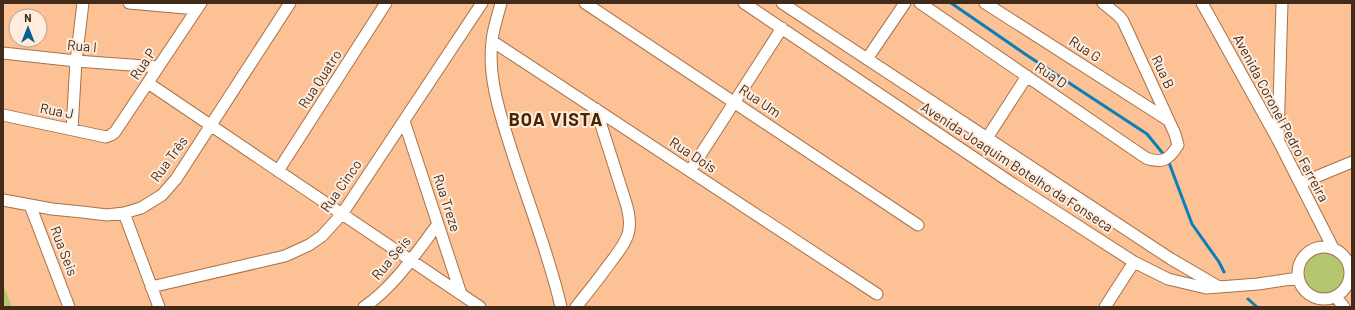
<svg xmlns="http://www.w3.org/2000/svg" width="1355" height="310" font-family="Barlow,sans-serif">
	<style>
		.green { fill: #b4c770 }
		.lines { fill: none; stroke-linecap: round; stroke-linejoin: round }
		.stream { stroke: #0b7fb7; stroke-width: 3 }
		.minor-casing { stroke: #a87247; stroke-width: 13 }
		.minor { stroke: #fff; stroke-width: 11 }
		.labels { text-anchor: middle; stroke-width: 4; stroke-linejoin: round; paint-order: stroke }
		.street-label { font-size: 14px; fill: #422c19; stroke: #feecde }
		.district-label { font-size: 18px; font-weight: bold; letter-spacing: 1px; fill: #492400; stroke: #feecde }
	</style>
	<rect width="100%" height="100%" fill="#fcc194"/>
	<path class="green" d="M1302 274a23 23 0 1 1 46 0a23 23 0 1 1-46 0Z
		M3,285L12,307H3Z"/>
	<g class="lines">
		<path class="stream" d="M951,3L1025,54L1147,134L1165,156
			M1168,160L1192,224L1219,262L1224,272
			M1248,299L1257,307"/>
		<g class="minor-casing">
			<path id="minor" d="M129,3L197,9
				M501,3C498,15 493,29 492,41C488,74 498,108 508,139C525,195 548,250 561,307
				M585,3L918,225
				M744,3L1010,182L1134,262L1168,279L1206,288L1258,284L1298,278
				M782,3L1171,259L1219,287
				M920,3L1146,158C1162,164 1169,160 1178,145L1175,134L1123,21L1119,16L1103,3
				M985,3L1168,120
				M1202,3L1278,140L1333,248
				M492,41L877,294
				M3,53L76,61L158,67
				M867,59L905,3
				M148,83L480,307
				M3,115L106,137L111,135L115,132L201,3
				M404,121L461,294
				M72,129L76,61L83,3
				M987,138L1027,76
				M1278,139L1282,3
				M278,171L386,3
				M690,171L782,28
				M1301,183L1352,162
				M3,200L52,209L82,212L107,215L124,213L141,208L162,195L176,179L290,3
				M30,205L69,307
				M124,213L159,307
				M1298 273a26 26 0 1 1 52 0a26 26 0 1 1-52 0Z
				M151,287L285,256L309,245L322,236L342,214L482,3
				M1336,297L1344,307
				M364,307C394,287 416,253 438,224
				M576,307C590,290 603,273 616,255C620,250 624,244 627,237C632,225 629,212 625,200L596,109
				M1105,307L1134,262"/>
		</g>
		<use href="#minor" class="minor"/>
	</g>
	<g class="labels">
		<g class="street-label">
			<text transform="translate(82 46) rotate(5)" y="5">Rua I</text>
			<text transform="translate(1085 49) rotate(33)" y="5">Rua G</text>
			<text transform="translate(143 64) rotate(-56)" y="5">Rua P</text>
			<text transform="translate(1163 72) rotate(65)" y="5">Rua B</text>
			<text transform="translate(1051 75) rotate(34)" y="5">Rua D</text>
			<text transform="translate(320 79) rotate(-57)" y="5">Rua Quatro</text>
			<text transform="translate(760 101) rotate(34)" y="5">Rua Um</text>
			<text transform="translate(57 111) rotate(11)" y="5">Rua J</text>
			<text transform="translate(1281 118) rotate(62)" y="5">Avenida Coronel Pedro Ferreira</text>
			<text transform="translate(693 155) rotate(33)" y="5">Rua Dois</text>
			<text transform="translate(169 159) rotate(-54)" y="5">Rua Três</text>
			<text transform="translate(1017 167) rotate(33)" y="5">Avenida Joaquim Botelho da Fonseca</text>
			<text transform="translate(341 186) rotate(-55)" y="5">Rua Cinco</text>
			<text transform="translate(447 203) rotate(72)" y="5">Rua Treze</text>
			<text transform="translate(64 251) rotate(69)" y="5">Rua Seis</text>
			<text transform="translate(391 258) rotate(-50)" y="5">Rua Seis</text>
		</g>
		<g class="district-label">
			<text x="556" y="126">BOA VISTA</text>
		</g>
	</g>
	<rect width="1355" height="310" fill="none" stroke="#422c19" stroke-width="8"/>
	<g transform="translate(28 28)"><circle r="19" fill="#feecde" stroke="#b39f8f"/>
	<path d="M0-3L7 15L0 10L-7 15Z" fill="#006392"/>
	<text y="-6" font-size="11" font-weight="bold" text-anchor="middle" fill="#422c19">N</text>
	</g>
</svg>
